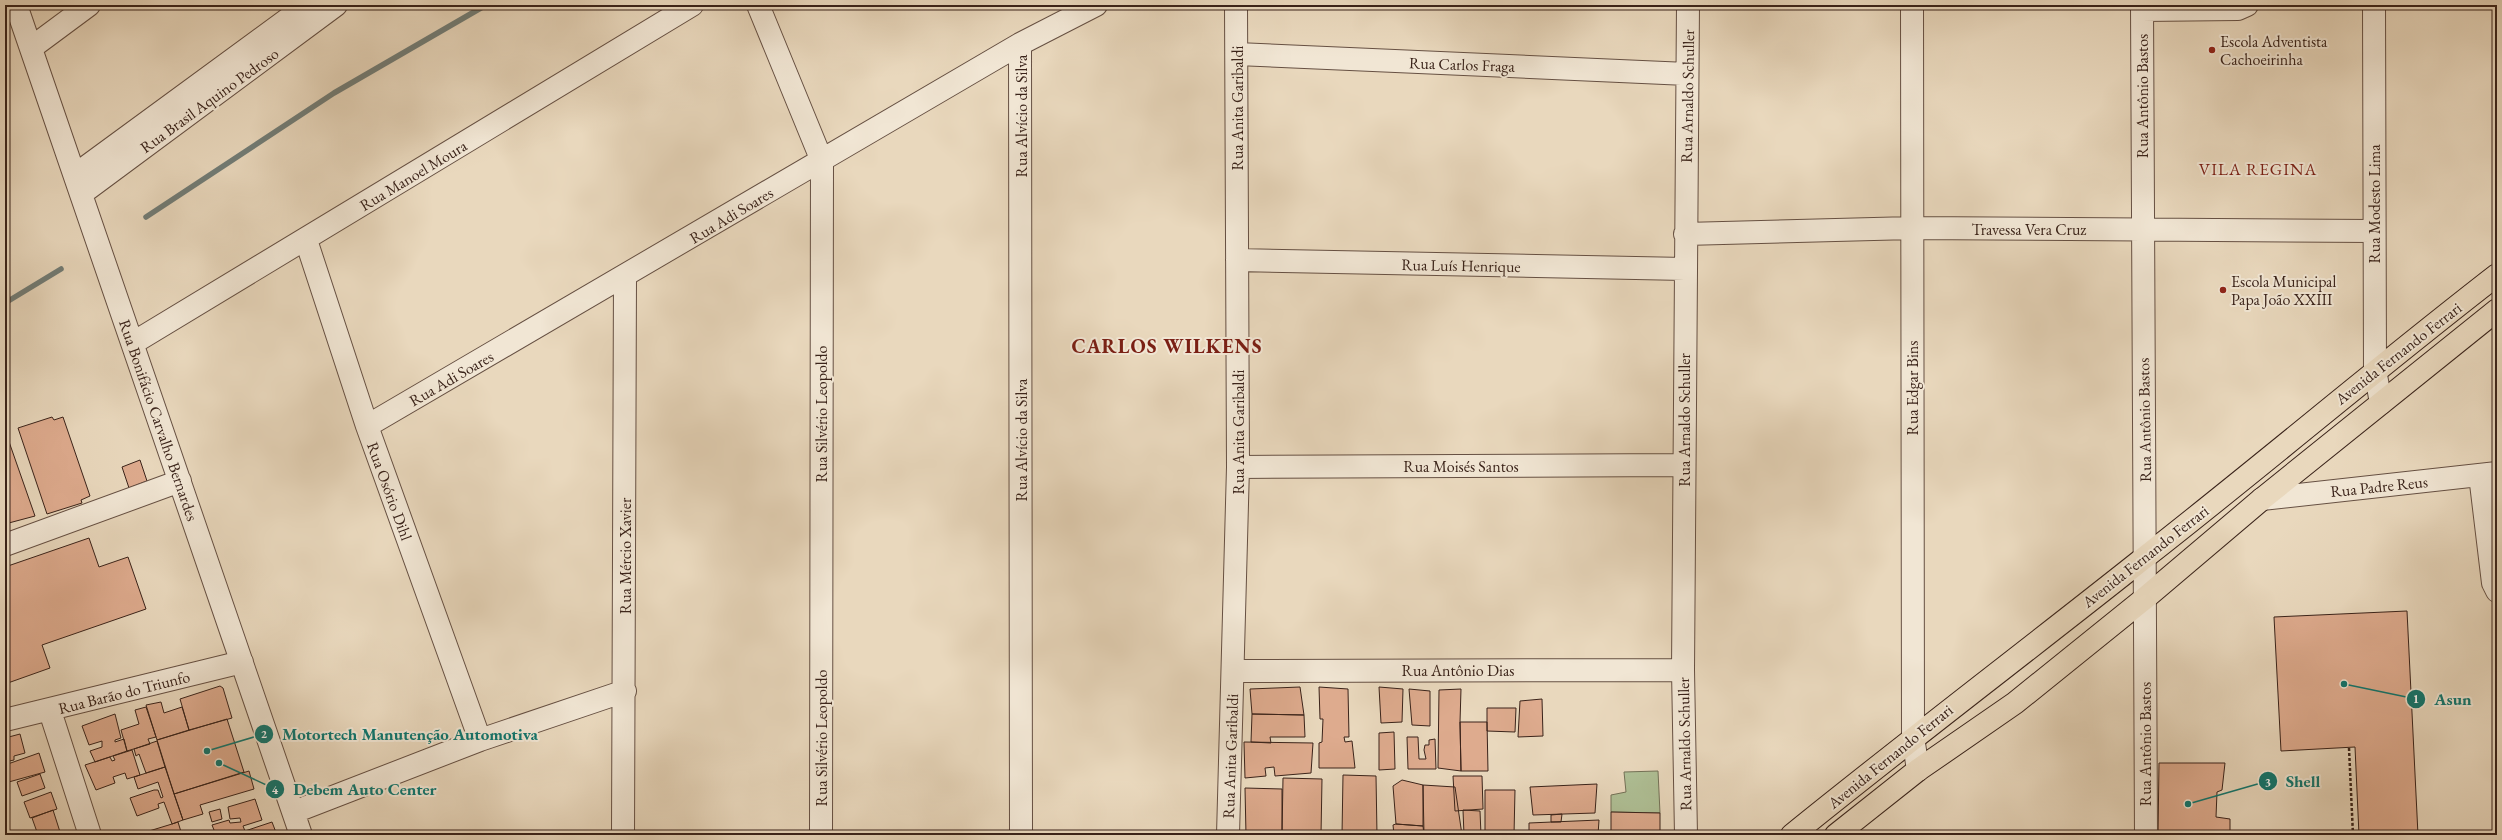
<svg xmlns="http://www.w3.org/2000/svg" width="2502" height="840" font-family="'EB Garamond',serif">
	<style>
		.green { fill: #afc096; stroke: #747258 }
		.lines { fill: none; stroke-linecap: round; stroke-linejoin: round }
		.stream { stroke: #727d77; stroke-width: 5.5 }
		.building { fill: #deab8e; stroke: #3a231a }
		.minor-casing { stroke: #665043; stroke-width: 24 }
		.major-casing { stroke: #3a231a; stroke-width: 24 }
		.path { stroke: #3a231a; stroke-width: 2.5; stroke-dasharray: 3 2; stroke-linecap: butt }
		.minor { stroke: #f1e6d4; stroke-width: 22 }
		.major { stroke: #e9d8bd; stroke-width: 22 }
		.poi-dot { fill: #8f2418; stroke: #f1e6d4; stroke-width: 1.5 }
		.labels { text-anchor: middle; stroke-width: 4; stroke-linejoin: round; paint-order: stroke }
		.poi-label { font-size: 16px; fill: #3a231a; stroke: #f1e6d4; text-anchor: start }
		.street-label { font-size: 16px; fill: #3a231a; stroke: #f1e6d4 }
		.neighbourhood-label { font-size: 17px; letter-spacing: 1px; fill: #7a1f14; stroke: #f1e6d4 }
		.district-label { font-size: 20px; font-weight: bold; letter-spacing: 1px; fill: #7a1f14; stroke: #f1e6d4 }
		.leader { fill: none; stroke: #0f766e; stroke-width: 1.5 }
		.callout-dot { fill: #0f766e; stroke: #f1e6d4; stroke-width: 1.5 }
		.mark-label { font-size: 12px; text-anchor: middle; font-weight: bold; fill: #fff }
		.callout-label { font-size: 17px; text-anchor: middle; font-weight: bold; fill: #0f766e; stroke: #f1e6d4; stroke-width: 4; stroke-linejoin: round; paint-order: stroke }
	</style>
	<rect width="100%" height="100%" fill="#e9d8bd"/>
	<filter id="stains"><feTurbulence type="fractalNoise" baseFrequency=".005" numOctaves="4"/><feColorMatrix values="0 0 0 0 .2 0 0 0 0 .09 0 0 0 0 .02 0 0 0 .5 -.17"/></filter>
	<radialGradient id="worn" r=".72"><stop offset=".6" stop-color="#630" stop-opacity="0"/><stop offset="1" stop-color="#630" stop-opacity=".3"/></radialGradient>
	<path class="green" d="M1658,771L1660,813L1611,812V795L1626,792L1624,772Z"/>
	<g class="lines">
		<path class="stream" d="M146,217L334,93L486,5
			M5,303L61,269"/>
	</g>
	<path class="building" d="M52,417L54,420L63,417L90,496L81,500L82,503L47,514L18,428Z
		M7,436L35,516L5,524V437Z
		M140,460L147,481L129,488L122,467Z
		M89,538L99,567L128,557L146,609L42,645L50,668L5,684V567Z
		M2407,611L2418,835H2359L2355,747L2281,751L2274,617Z
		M220,686L223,688L232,718L189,730L180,699Z
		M1300,687L1304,715L1252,714L1250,689Z
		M1319,687L1348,689L1349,737H1344L1345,742L1352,741L1355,768H1319V743L1322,742L1323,719H1320Z
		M1379,687L1403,689L1402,722L1381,723Z
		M1409,689L1430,691V726L1412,725Z
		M1461,689L1460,722L1461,771L1438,768L1439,690Z
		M1542,699L1543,736L1518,737L1520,701Z
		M161,702L164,713L182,707L189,730L157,740L146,705Z
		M146,707L156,737L148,739L150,744L127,751L121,730L139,724L135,710Z
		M1487,708H1516L1515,732L1487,731Z
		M115,714L121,738L115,740V742L124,739L127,751L95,762L90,751L102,747V741L89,745L82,726Z
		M1252,714L1304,715L1305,737H1270L1271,743L1251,742Z
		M227,719L244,772L174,794L157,740Z
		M1460,722H1487L1488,771H1461Z
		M1394,732L1395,769L1379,770V733Z
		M20,734L25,753L14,756V760L5,762V738Z
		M1407,737H1418L1419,759H1426L1424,750L1425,745H1429V740L1435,739L1436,769H1408Z
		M157,741L165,767L146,773L139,754L136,756L134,749Z
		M1244,742L1313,743L1311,773L1275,776L1274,767L1265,768L1266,776L1245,778Z
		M132,750L140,775L127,779L125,773L113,777L115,783L96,790L85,765L110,757L112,761L115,760L113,756Z
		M39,753L45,772L5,783V765Z
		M2159,763H2225L2222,790L2217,792L2216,817L2230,819V835H2158Z
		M165,767L183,820L172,824L164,802L158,804L159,808L137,816L130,798L154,790H158L161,798L163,797L158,782L138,789L134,777Z
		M249,771L254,789L200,805L203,814L183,820L174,794Z
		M40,774L45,788L22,796L17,782Z
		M1343,775L1376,776L1377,835H1342Z
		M1453,776H1482L1483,809L1455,811Z
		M1283,778L1322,779L1321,835H1282Z
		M1402,780L1423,785V826L1396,824L1393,786Z
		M1597,784L1595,813L1533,815L1530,787Z
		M1423,785L1455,787L1462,835H1424Z
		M1245,788L1282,789V835H1246Z
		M1485,790H1515L1514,835H1485Z
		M51,792L57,809L30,818L24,802Z
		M255,799L262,820L243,826L245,831L232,835H216L212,825L229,820L230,823L241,822L240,818L230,819L228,807Z
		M220,809L222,819L212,822L209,812Z
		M53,810L61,835H35L37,832L32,818Z
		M1463,810L1480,811L1481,835H1464Z
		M1611,812L1660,813V835H1611Z
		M1562,814L1561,822H1551V815Z
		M1599,820L1598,835H1529V823Z
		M178,822L182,835H136L172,824Z
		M272,822L277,835H232L245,831Z
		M1396,824L1423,826L1424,835H1394L1393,825Z"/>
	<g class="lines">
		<g class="minor-casing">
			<path id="minor" d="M16,5L301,835
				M758,5L822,161L821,835
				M1912,5L1913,737L1918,770
				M2142,5L2146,835
				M2374,5L2375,370L2381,403
				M2142,10L2238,9L2247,5
				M1020,44L1021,835
				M31,48L89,5
				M1237,54L1687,74
				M75,175L307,5
				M81,194L336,5
				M1685,234L1912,228L2373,231
				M306,240L367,426L480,740
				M1237,260L1685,269
				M133,343L692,5
				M367,426L1020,44L1096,5
				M1238,467L1683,465
				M2480,475L2493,583L2497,591
				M2262,499L2497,473
				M5,545L180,481
				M1233,671L1683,670
				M50,711L90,835
				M5,720L242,662
				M294,812L480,740L625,691
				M623,835L625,277
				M1228,835L1238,467L1236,5
				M1686,835L1683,670L1688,5"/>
		</g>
		<g class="major-casing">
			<path id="major" d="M1792,835C1908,741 2027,651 2144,558C2263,465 2378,367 2497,275
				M1836,835L1918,770L2015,703L2144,599L2262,499L2497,310"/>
		</g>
		<path class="path" d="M2349,748L2353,835"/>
		<use href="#minor" class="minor"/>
		<use href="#major" class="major"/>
	</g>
	<g class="poi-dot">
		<circle cx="2212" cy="50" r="4"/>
		<circle cx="2223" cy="290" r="4"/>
	</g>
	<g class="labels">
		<g class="poi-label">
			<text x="2220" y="47">Escola Adventista<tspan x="2220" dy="18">Cachoeirinha</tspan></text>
			<text x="2231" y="287">Escola Municipal<tspan x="2231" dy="18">Papa João XXIII</tspan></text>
		</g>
		<g class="street-label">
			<text transform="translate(1462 64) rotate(2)" y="6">Rua Carlos Fraga</text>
			<text transform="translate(1687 96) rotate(-89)" y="6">Rua Arnaldo Schuller</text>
			<text transform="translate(2142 96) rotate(-90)" y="6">Rua Antônio Bastos</text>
			<text transform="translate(209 100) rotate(-36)" y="6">Rua Brasil Aquino Pedroso</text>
			<text transform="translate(1237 108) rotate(-90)" y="6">Rua Anita Garibaldi</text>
			<text transform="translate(1021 116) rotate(-90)" y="6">Rua Alvício da Silva</text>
			<text transform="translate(413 175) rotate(-31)" y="6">Rua Manoel Moura</text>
			<text transform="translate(2374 204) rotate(-90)" y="6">Rua Modesto Lima</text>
			<text transform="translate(731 215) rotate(-31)" y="6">Rua Adi Soares</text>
			<text x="2029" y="235">Travessa Vera Cruz</text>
			<text transform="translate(1461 265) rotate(1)" y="6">Rua Luís Henrique</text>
			<text transform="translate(2398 353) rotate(-38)" y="6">Avenida Fernando Ferrari</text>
			<text transform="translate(451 378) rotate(-30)" y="6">Rua Adi Soares</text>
			<text transform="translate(1912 388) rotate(-90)" y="6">Rua Edgar Bins</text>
			<text transform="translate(821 414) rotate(-90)" y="6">Rua Silvério Leopoldo</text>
			<text transform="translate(159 420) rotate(71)" y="6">Rua Bonifácio Carvalho Bernardes</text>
			<text transform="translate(1684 420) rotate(-90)" y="6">Rua Arnaldo Schuller</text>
			<text transform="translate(2144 420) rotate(-91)" y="6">Rua Antônio Bastos</text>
			<text transform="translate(1238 432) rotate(-90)" y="6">Rua Anita Garibaldi</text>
			<text transform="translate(1021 440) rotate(-90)" y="6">Rua Alvício da Silva</text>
			<text x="1461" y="472">Rua Moisés Santos</text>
			<text transform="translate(2379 486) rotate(-6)" y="6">Rua Padre Reus</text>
			<text transform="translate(390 491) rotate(70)" y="6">Rua Osório Dihl</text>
			<text transform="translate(625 556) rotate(-90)" y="6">Rua Mércio Xavier</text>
			<text transform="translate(2145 556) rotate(-38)" y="6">Avenida Fernando Ferrari</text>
			<text x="1458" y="676">Rua Antônio Dias</text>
			<text transform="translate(124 692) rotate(-14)" y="6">Rua Barão do Triunfo</text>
			<text transform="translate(821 738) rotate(-90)" y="6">Rua Silvério Leopoldo</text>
			<text transform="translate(1684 744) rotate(-91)" y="6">Rua Arnaldo Schuller</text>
			<text transform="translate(2145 744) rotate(-90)" y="6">Rua Antônio Bastos</text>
			<text transform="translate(1230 756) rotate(-88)" y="6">Rua Anita Garibaldi</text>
			<text transform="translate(1890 756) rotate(-39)" y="6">Avenida Fernando Ferrari</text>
		</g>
		<g class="neighbourhood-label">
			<text x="2258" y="175">VILA REGINA</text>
		</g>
		<g class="district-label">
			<text x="1167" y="353">CARLOS WILKENS</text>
		</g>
	</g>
	<path class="leader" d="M2344 684L2416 699M207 751L264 734M2188 804L2268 781M219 763L275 789"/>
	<g class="callout-dot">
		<circle cx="2344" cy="684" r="4"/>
		<circle cx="207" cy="751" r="4"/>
		<circle cx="2188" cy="804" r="4"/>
		<circle cx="219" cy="763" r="4"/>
		<circle cx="2416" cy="699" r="10"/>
		<circle cx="264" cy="734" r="10"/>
		<circle cx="2268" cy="781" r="10"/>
		<circle cx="275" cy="789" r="10"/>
	</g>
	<g class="mark-label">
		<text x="2416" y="703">1</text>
		<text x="264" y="738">2</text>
		<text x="2268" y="786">3</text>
		<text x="275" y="794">4</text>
	</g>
	<g class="callout-label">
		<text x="2453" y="705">Asun</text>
		<text x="410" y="740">Motortech Manutenção Automotiva</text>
		<text x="2303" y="787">Shell</text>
		<text x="365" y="795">Debem Auto Center</text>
	</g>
	<rect width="2502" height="840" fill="none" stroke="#e9d8bd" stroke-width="20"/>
	<rect x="6" y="6" width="2490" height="828" fill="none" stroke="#3a231a" stroke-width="2"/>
	<rect x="10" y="10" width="2482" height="820" fill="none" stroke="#3a231a"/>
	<rect width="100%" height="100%" filter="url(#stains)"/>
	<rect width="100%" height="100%" fill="url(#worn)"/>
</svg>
